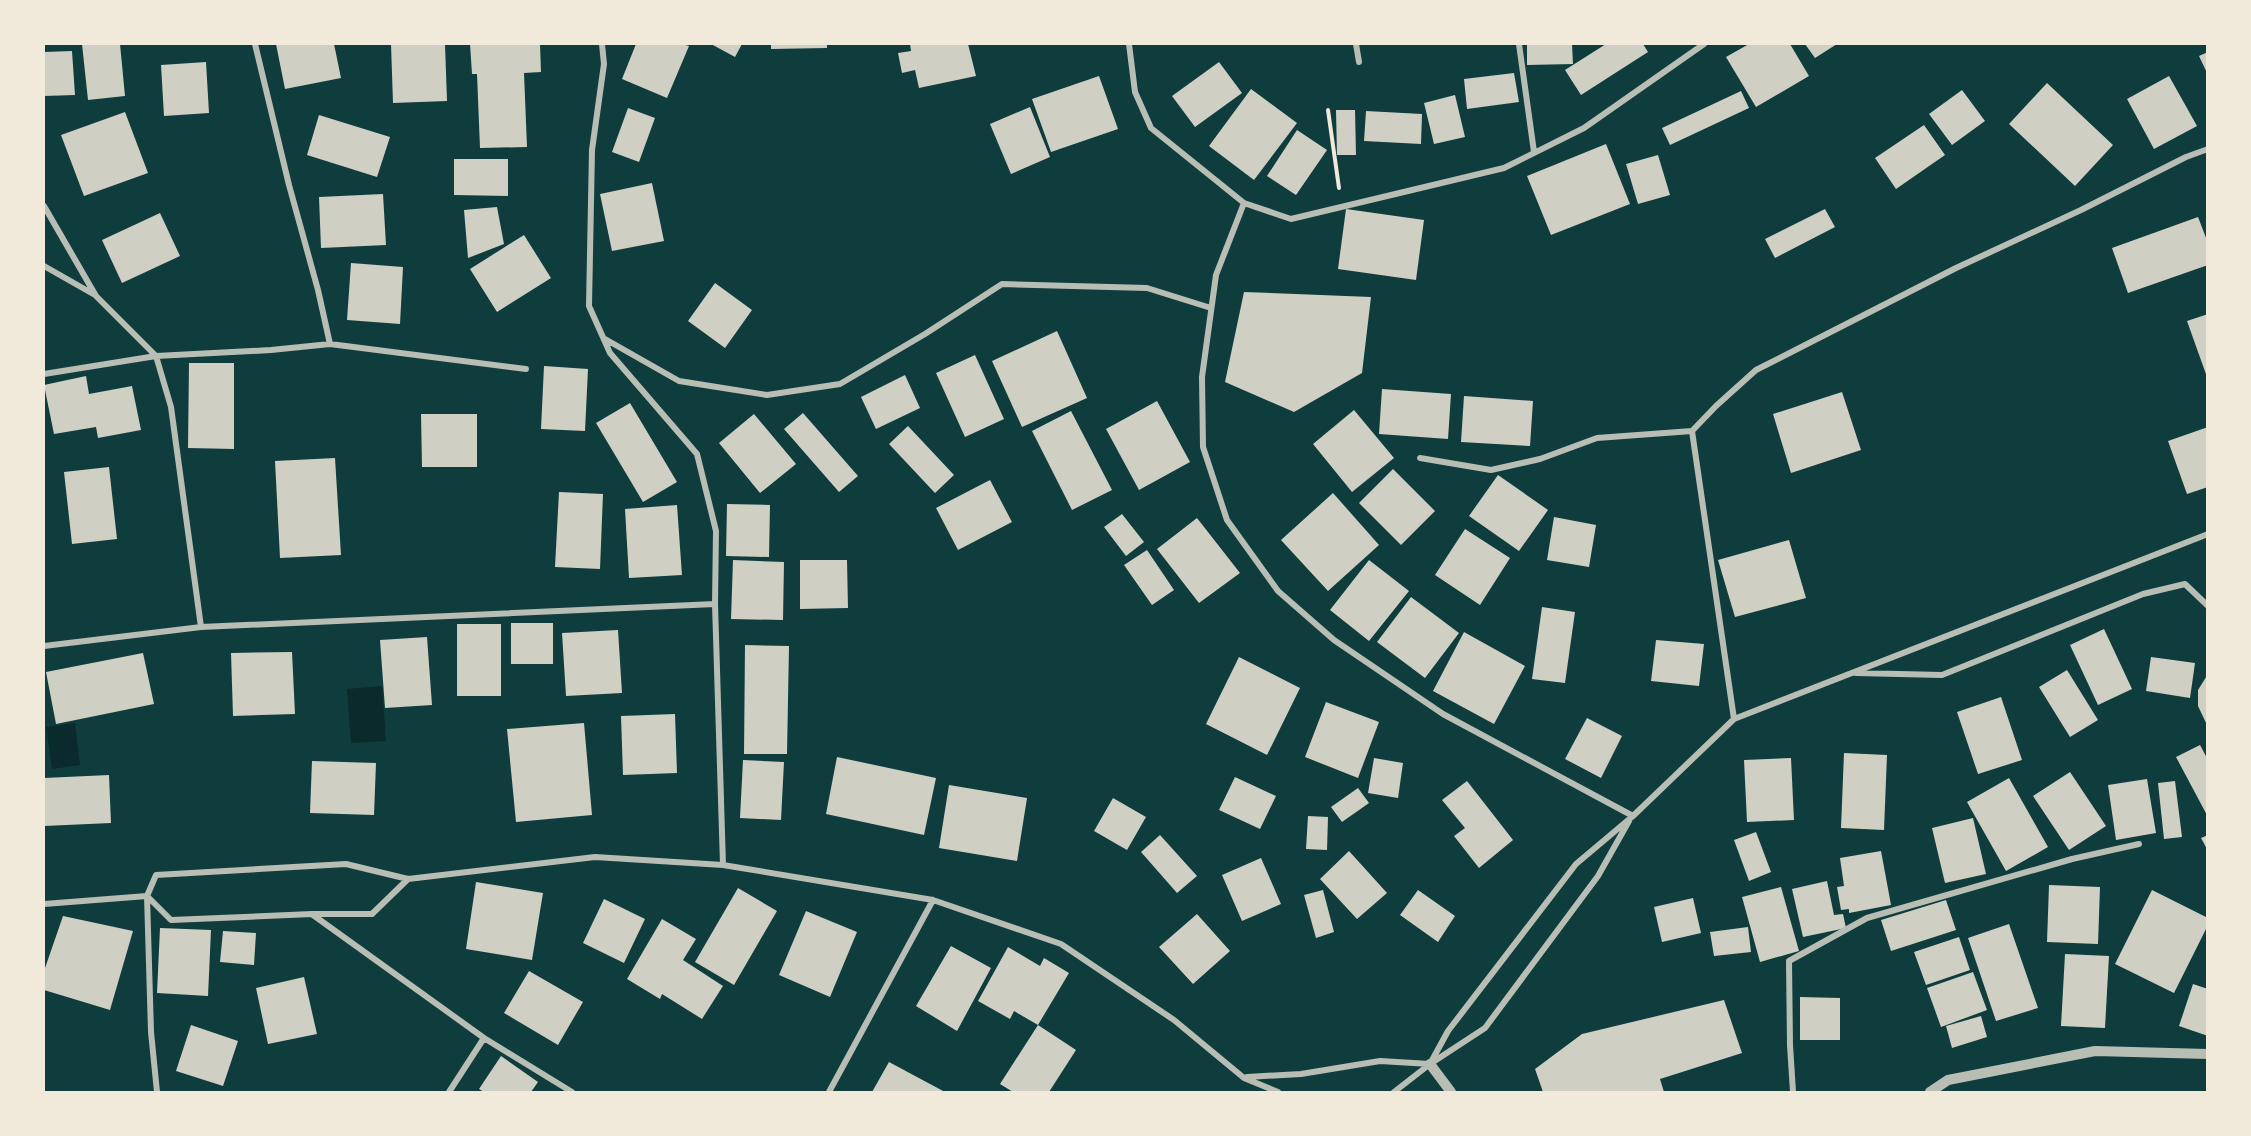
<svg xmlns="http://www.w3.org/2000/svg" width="2251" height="1136" font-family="'Public Sans',sans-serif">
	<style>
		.water { fill: #0a2a2b }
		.building { fill: #cfcfc3 }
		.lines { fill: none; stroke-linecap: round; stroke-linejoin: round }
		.path { stroke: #f1e9da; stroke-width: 4 }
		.minor { stroke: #b8beb3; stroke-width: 6 }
		.tertiary { stroke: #b8beb3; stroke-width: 10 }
	</style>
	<rect width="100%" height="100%" fill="#0f3d3e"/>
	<path class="water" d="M382,686L386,741L351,743L347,689Z
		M75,723L80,765L52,769L46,727Z"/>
	<path class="building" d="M82,44H120L125,96L88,100Z
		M276,44H334L341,78L285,89Z
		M391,44H445L447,101L393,103Z
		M470,44H540L541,72L524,73L527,147L480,148L477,74H472Z
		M636,44H682L689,46L667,98L622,79Z
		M711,44H742L735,57Z
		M771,44H827V48L771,49Z
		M910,44H968L976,76L919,88L915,70L902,73L898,53L911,51Z
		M1527,44H1572L1573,64L1527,65Z
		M1606,44H1643L1648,52L1581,95L1565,70Z
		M1749,44H1790L1809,76L1756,107L1726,57Z
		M1805,44H1837L1815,58Z
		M72,51L75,95L44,96V52Z
		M2208,52V75L2199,56Z
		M206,62L209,113L164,116L161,65Z
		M1219,62L1242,93L1195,127L1172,96Z
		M1514,73L1519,102L1467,109L1464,79Z
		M1099,76L1118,129L1051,152L1032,99Z
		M2169,76L2197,126L2154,149L2127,99Z
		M2047,83L2113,145L2075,186L2009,124Z
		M1251,89L1297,123L1254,180L1209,146Z
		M1962,90L1985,121L1952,145L1929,114Z
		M1741,91L1749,108L1670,145L1662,128Z
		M1455,95L1465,137L1434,144L1424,103Z
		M1030,107L1050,157L1011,174L990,124Z
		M628,108L655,118L639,162L612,152Z
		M1336,110H1355L1356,155H1337Z
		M1366,111L1422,114L1421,144L1364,141Z
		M125,112L148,173L84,196L61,135Z
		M319,115L390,137L377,177L307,155Z
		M1924,125L1945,155L1896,189L1875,158Z
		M1297,130L1327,150L1296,195L1267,176Z
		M1606,144L1630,204L1551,235L1527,176Z
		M1658,155L1670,195L1638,204L1626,164Z
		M454,159H508V196L454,195Z
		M652,183L664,241L612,251L600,194Z
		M383,194L386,245L321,248L319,197Z
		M497,207L504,244L468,258L464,210Z
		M1346,209L1424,220L1416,280L1338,269Z
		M1825,209L1835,227L1775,258L1765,239Z
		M160,213L180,256L122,283L102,240Z
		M2198,217L2208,243V265L2128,293L2112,248Z
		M524,235L551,278L497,312L470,269Z
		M351,263L403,267L400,324L347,320Z
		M715,283L752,310L725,348L688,321Z
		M1244,292L1371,297L1362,373L1294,412L1225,382Z
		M2208,314V377H2207L2187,321Z
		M1057,331L1087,398L1022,427L992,361Z
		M975,355L1004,419L965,437L936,373Z
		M189,363H234V449L188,448Z
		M544,366L588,369L585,431L541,429Z
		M905,375L920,408L876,429L861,397Z
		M86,376L89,394L132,386L141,430L98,438L96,427L54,434L44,385Z
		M1382,389L1451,394L1448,439L1379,434Z
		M1842,392L1861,450L1791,473L1773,414Z
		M1464,396L1533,401L1530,446L1461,442Z
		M1157,401L1190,462L1139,490L1106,429Z
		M630,403L677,482L643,502L596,423Z
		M1354,410L1394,458L1352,492L1313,444Z
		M1071,411L1112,490L1072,510L1032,431Z
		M803,413L858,476L839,492L784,429Z
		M421,414H477V467H422Z
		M754,414L796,464L760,493L719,443Z
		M908,426L954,475L935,493L889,444Z
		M2208,427V487L2187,494L2168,441Z
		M335,458L341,555L280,558L275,461Z
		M109,467L117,539L72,544L64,472Z
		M1393,469L1435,511L1401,545L1359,503Z
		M1498,475L1548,510L1519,551L1469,516Z
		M990,480L1012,522L958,550L936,508Z
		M559,492L603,494L600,569L555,567Z
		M1333,493L1379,545L1328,591L1281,540Z
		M727,504L770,505L769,557L726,556Z
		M677,505L682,575L629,578L625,509Z
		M1122,514L1144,542L1126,556L1104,527Z
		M1554,517L1596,525L1589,567L1547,560Z
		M1197,518L1240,573L1199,603L1157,549Z
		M1465,529L1510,558L1480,605L1435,575Z
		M1789,540L1806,598L1735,617L1718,560Z
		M1147,550L1174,590L1152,605L1124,565Z
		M733,560L784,562L783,620L731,619Z
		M800,560H847L848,608L800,609Z
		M1369,560L1409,591L1369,641L1330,610Z
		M1411,597L1459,633L1425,678L1377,642Z
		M1542,607L1575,612L1565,683L1532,679Z
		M511,623H553V664H511Z
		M457,624H501V696H457Z
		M2104,629L2132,689L2098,705L2070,645Z
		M618,630L622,693L566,696L562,633Z
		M1464,632L1525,666L1494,724L1433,691Z
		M427,637L432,705L385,708L380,640Z
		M1656,640L1704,644L1699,686L1651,681Z
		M745,645L789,646L787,754H744Z
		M292,652L295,714L233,716L231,653Z
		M143,653L154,704L56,724L46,672Z
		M1239,657L1300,688L1267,755L1206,724Z
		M2151,657L2195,663L2190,698L2146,691Z
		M2067,670L2098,720L2070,737L2039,687Z
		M2208,674V727L2198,706V690Z
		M2001,697L2022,760L1978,774L1957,712Z
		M1326,702L1379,722L1358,778L1305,757Z
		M675,714L677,773L623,775L621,716Z
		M1587,718L1622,736L1601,778L1565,759Z
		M584,723L592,815L516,822L507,729Z
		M2200,745L2208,760V817L2176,757Z
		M1844,753L1887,755L1884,830L1841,828Z
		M837,757L936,778L924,835L826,814Z
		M1374,758L1403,763L1398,798L1368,793Z
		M1791,758L1794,820L1747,822L1744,760Z
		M743,760L784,762L781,820L740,818Z
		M312,761L376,763L374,815L310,813Z
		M2070,772L2106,826L2069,850L2033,796Z
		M109,775L111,823L44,826V778Z
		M1235,777L1276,796L1260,829L1219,810Z
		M2009,778L2048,847L2006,871L1967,802Z
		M2147,779L2156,833L2116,840L2108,785Z
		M1467,781L1513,840L1479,868L1454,836L1465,828L1442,800Z
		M2175,781L2182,837L2164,839L2158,783Z
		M949,785L1027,798L1017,861L939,848Z
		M1358,788L1369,803L1342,822L1331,807Z
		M1113,798L1146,817L1127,850L1094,831Z
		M1308,816L1328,817L1327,850L1306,849Z
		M1973,818L1986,874L1945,883L1932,828Z
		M1756,832L1771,872L1749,881L1734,840Z
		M1160,835L1197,876L1177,893L1141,852Z
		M2208,835V851L2201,838Z
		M1349,851L1387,893L1357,919L1320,879Z
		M1881,851L1891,905L1849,913V909L1841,910L1837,887L1844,886L1840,858Z
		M1261,858L1281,904L1242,921L1222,875Z
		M1827,881L1834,915L1843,914L1846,928L1803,937L1792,889Z
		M476,882L543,893L532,960L466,949Z
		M2049,885L2100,887L2098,944L2047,942Z
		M1781,887L1799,951L1760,962L1742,897Z
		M738,888L777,911L734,985L695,962Z
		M1323,890L1334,932L1316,938L1304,895Z
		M1418,890L1455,916L1438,942L1400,915Z
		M2152,890L2208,918V925L2174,993L2115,964Z
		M1693,898L1701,933L1662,942L1654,907Z
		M604,899L645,919L624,963L583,943Z
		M1946,900L1956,930L1891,951L1881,920Z
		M806,911L857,932L830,997L779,975Z
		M1197,914L1230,951L1193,984L1159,947Z
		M63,916L133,931L110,1010L44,990V971Z
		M662,919L696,939L683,960L723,986L702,1019L662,994L660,999L627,979Z
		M2009,924L2038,1008L1996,1021L1968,938Z
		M1748,927L1751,952L1714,956L1710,932Z
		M160,928L211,930L208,996L157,993Z
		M223,931L256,933L254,965L220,962Z
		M1959,937L1970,970L1926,985L1914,952Z
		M951,946L991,968L957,1031L916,1006Z
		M1008,947L1040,966L1044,958L1069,973L1038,1025L1014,1011L1010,1019L978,1001Z
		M2065,954L2109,956L2105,1028L2061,1026Z
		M529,971L583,1002L558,1045L504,1013Z
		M1973,972L1987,1010L1941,1027L1927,988Z
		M304,977L317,1034L268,1044L256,988Z
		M2193,984L2208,989V1036L2179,1026Z
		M1800,997L1840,998V1040H1800Z
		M1724,1000L1742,1053L1660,1079L1664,1092H1543L1535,1069L1582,1034Z
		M1981,1016L1987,1037L1952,1048L1946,1026Z
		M191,1025L238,1041L223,1086L176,1071Z
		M1038,1025L1076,1050L1049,1092H1013L1000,1084Z
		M501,1056L538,1082L531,1092H484L479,1089Z
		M889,1062L945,1092H872Z"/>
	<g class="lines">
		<path class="path" d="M1328,110L1339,188"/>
		<path class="minor" d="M602,44L604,64L592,150L589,306L610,353L697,454L716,531L715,604L723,865
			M1129,44L1135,92L1151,128L1244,203L1291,219L1504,168L1584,128L1704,44
			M1356,44L1359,62
			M1519,44L1534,152
			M1244,203L1216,275L1202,377L1203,447L1227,520L1278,591L1334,640L1443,714L1633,816
			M44,206L96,296L156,356L171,407L201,627
			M44,266L95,295
			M605,339L679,381L767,395L840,384L925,334L1002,284L1147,288L1211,308
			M330,344L526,369
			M44,374L156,356L271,350L330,344L318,290L289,185L255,44
			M1420,458L1491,470L1540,459L1597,438L1692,431
			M44,646L201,627L715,604
			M1856,673L1942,675L2143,594L2185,584L2208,606
			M1734,719L1692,431L1716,406L1756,370L1956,268L2081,210L2186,157L2208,149
			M44,904L147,896L171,920L312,914H372L408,879
			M313,915L484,1038L572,1092
			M1430,1064L1448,1031L1576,864L1633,816L1734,719L2208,534
			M1247,1077L1301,1074L1380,1061L1430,1064
			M157,1092L151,1032L147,896L156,875L346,864L408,879L595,857L723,865L933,900L1061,944L1174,1020L1244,1078L1278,1092
			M449,1092L484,1038
			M829,1092L933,900
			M1394,1092L1430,1064L1485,1028L1598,876L1629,821
			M1793,1092L1790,1045L1789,961L1867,918L2072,859L2139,844"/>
		<path class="tertiary" d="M1430,1064L1451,1092
			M1930,1092L1948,1080L2095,1051L2208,1054"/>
	</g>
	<rect width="2251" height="1136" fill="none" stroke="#f1e9da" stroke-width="90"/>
</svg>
